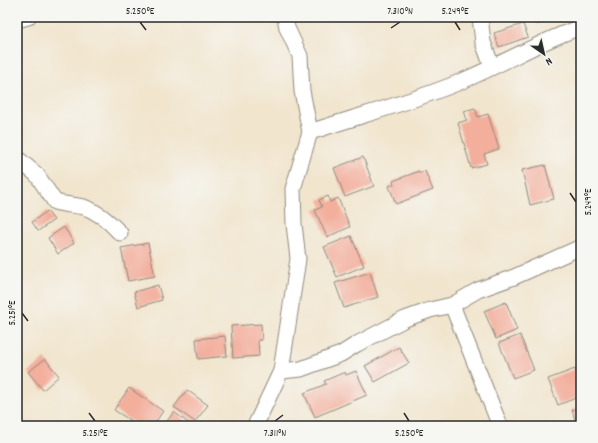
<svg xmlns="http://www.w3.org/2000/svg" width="598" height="443" font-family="Dekko,sans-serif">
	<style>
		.building { fill: #f3ae9c }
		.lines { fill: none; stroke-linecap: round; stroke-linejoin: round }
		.street-casing { stroke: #8e887c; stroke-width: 17 }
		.street { stroke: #fff; stroke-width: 15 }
		.ticks { fill: none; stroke: #2b2b2b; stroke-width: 1.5 }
		.neatline { fill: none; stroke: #2b2b2b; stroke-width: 1.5 }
		.ticks-label { font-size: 10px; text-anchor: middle; fill: #2b2b2b }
	</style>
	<rect width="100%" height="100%" fill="#f6f6f2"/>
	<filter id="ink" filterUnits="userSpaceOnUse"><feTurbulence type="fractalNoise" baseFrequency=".025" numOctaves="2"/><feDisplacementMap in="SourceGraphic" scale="8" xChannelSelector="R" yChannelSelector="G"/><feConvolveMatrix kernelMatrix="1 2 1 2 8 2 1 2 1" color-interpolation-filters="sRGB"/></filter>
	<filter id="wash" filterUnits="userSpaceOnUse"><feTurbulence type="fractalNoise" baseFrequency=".012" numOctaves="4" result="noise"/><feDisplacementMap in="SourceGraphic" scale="16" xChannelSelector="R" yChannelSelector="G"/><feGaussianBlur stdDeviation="0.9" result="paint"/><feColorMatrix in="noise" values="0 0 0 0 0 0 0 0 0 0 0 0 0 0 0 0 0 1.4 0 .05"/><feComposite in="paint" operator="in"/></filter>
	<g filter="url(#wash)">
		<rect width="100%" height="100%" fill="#f1e5ce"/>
		<g id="blocks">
			<path class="building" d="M534,17H556L537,24Z
				M523,24L528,37L499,47L494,33Z
				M475,108L478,117L488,114L499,149L484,154L487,164L471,168L458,123L467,120L464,111Z
				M363,157L374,186L345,197L334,168Z
				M545,165L554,199L530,205L522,170Z
				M419,171L420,173L425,171L433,190L396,204L389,186L394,184L393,181Z
				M328,196L330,202L338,198L350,227L327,237L315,210L322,207L319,200Z
				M47,211L54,220L38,231L32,222Z
				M64,227L74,243L58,254L48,238Z
				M351,236L364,266L337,277L324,247Z
				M148,243L155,276L128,281L121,248Z
				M370,272L378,297L344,308L335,283Z
				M158,285L162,300L138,307L134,292Z
				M506,302L517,330L496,339L484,311Z
				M261,324L262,340H258L259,356L233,358L231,326Z
				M520,335L534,370L513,378L499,343Z
				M225,336L227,356L198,359L196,339Z
				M399,347L409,363L375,382L365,366Z
				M45,359L59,376L43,390L28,372Z
				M575,369L581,385V396L558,405L548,379Z
				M356,371L367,395L315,417L304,393L326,384L324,381L345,372L346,375Z
				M129,388L163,411L153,426H139L114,410Z
				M187,390L208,405L195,422L174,407Z
				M581,407V426H577L572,410Z
				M174,412L192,426H163Z"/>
		</g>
	</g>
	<g filter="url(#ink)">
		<use href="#blocks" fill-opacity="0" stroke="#8e887c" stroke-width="1"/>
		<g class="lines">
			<g class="street-casing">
				<path id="street" d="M480,17L483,42L492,67
					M17,20L28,17
					M310,132C361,115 413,102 462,81C503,64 540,41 581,27
					M17,158L37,175L55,202C65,205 75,205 84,207C99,212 110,222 120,233
					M452,305L500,426
					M281,371L301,369L341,354L357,344L405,319L430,310L452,305L478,290L514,277L581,247
					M255,426L281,371L298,259L294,224L293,189L310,132L302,91L300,56L287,28L285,17"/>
			</g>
			<use href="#street" class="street"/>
		</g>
	</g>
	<path class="ticks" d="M140,22L146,30M455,22L460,30M391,28L400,22M570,193L576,202M22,313L28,321M89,413L95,421M404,413L409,421M275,421L283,415"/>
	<rect width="598" height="443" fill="none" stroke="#f6f6f2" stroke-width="44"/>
	<g transform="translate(544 54) rotate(146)" stroke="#f6f6f2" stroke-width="3" paint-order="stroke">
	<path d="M0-3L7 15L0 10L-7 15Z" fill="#2b2b2b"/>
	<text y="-6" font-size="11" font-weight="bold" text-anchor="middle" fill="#2b2b2b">N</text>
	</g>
	<rect x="22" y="22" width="554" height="399" class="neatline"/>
	<g class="ticks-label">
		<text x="140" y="14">5.250°E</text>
		<text x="400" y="14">7.310°N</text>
		<text x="455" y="14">5.249°E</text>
		<text transform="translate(587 202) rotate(-90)" y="4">5.249°E</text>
		<text transform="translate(11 313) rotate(-90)" y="4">5.251°E</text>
		<text x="95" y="436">5.251°E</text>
		<text x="275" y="436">7.311°N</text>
		<text x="409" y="436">5.250°E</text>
	</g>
</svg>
